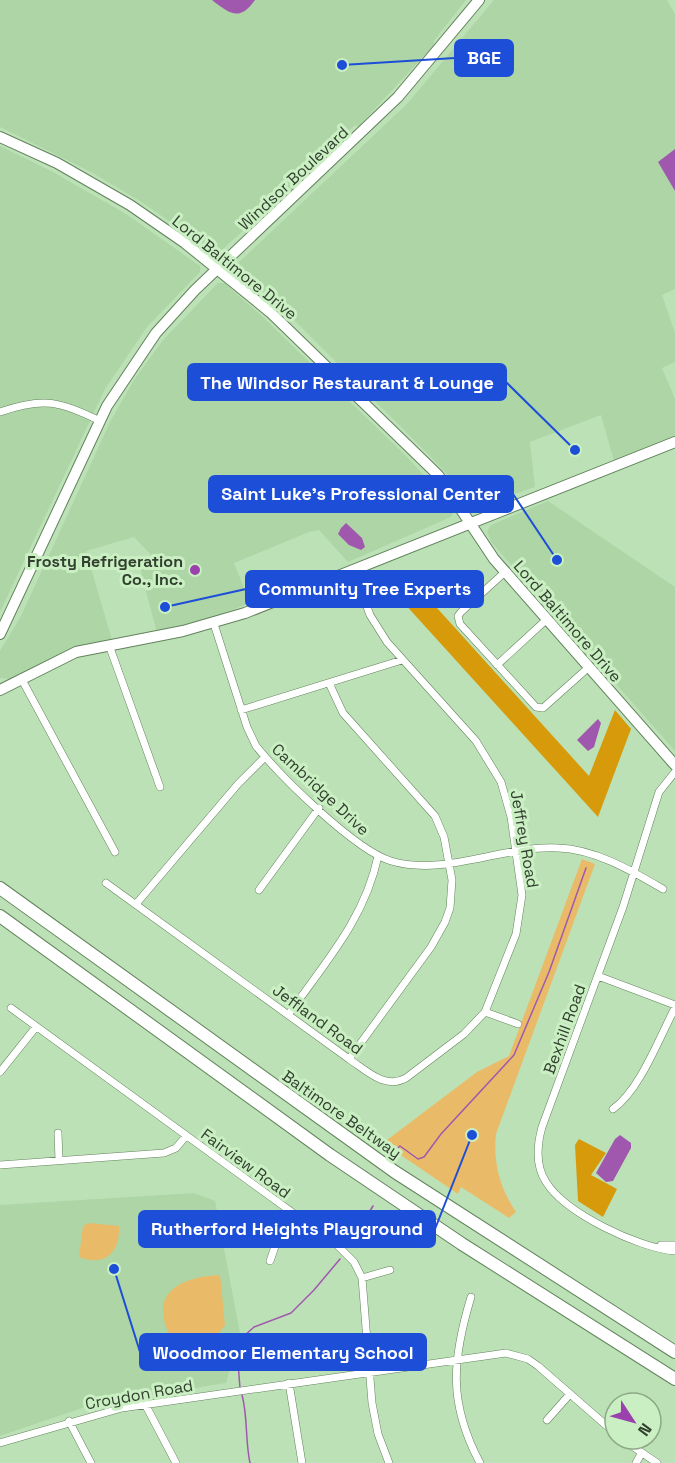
<svg xmlns="http://www.w3.org/2000/svg" width="675" height="1463" font-family="'Space Grotesk',sans-serif">
	<style>
		.built { fill: #add5a5 }
		.green { fill: #e9bb68 }
		.forest { fill: #d69a0b }
		.water { fill: #a058af }
		.lines { fill: none; stroke-linecap: round; stroke-linejoin: round }
		.stream { stroke: #a058af; stroke-width: 1.5 }
		.street-casing { stroke: #62835c; stroke-width: 8 }
		.secondary-casing { stroke: #62835c; stroke-width: 12 }
		.highway-casing { stroke: #62835c; stroke-width: 14 }
		.street { stroke: #fff; stroke-width: 7 }
		.secondary { stroke: #fff; stroke-width: 10 }
		.highway { stroke: #fff; stroke-width: 12 }
		.poi-dot { fill: #9a41ad; stroke: #caefc3; stroke-width: 2 }
		.labels { text-anchor: middle; stroke-width: 6; stroke-linejoin: round; paint-order: stroke }
		.street-label { font-size: 16px; fill: #313f2e; stroke: #caefc3 }
		.poi-label { font-size: 16px; font-weight: bold; fill: #313f2e; stroke: #caefc3; text-anchor: end }
		.leader { fill: none; stroke: #1d4ed8; stroke-width: 2 }
		.callout-dot { fill: #1d4ed8; stroke: #caefc3; stroke-width: 2 }
		.callout { fill: #1d4ed8; stroke: #1d4ed8; stroke-width: 2 }
		.callout-label { font-size: 18px; text-anchor: middle; font-weight: bold; fill: #fff }
	</style>
	<rect width="100%" height="100%" fill="#bde1b6"/>
	<path class="built" d="M0,0H466L433,42L435,44L358,127L355,125L220,252H214L140,201L91,172L0,127Z
		M494,0H667L675,14V289L662,295L675,333V362L662,368L675,399V437L614,461L601,415L530,442L535,487L474,508L470,507L454,482L430,456L295,321L237,271L236,265L407,104Z
		M0,146L53,172L126,214L200,266V272L147,327L105,389L0,612Z
		M218,283H224L265,319L406,456L440,493L453,513L451,517L348,562L319,530L309,532L234,563L250,603L206,620L157,633L139,564L155,559L134,537L86,551L112,640L70,650L10,679L0,678V651L21,616L111,420L134,380L163,340Z
		M548,501L675,587V751L492,543L487,532L491,525Z
		M194,1193L215,1201L240,1333L226,1383L94,1404L0,1436V1205Z"/>
	<path class="green" d="M582,859L595,864L496,1134C493,1163 500,1188 516,1212L509,1218L461,1187L458,1194L386,1145L387,1140L477,1072L509,1056Z
		M159,1211L189,1214C190,1240 174,1255 149,1245L153,1214Z
		M89,1223L119,1226C120,1253 105,1267 79,1257L83,1226Z
		M220,1275L225,1325L219,1333L174,1342C145,1296 177,1277 220,1275Z"/>
	<path class="forest" d="M374,570L395,571L428,598L589,776L615,710L631,729L598,817Z
		M579,1139L606,1153L591,1175L617,1189L603,1217L578,1201L575,1145Z"/>
	<path class="water" d="M212,0H255C240,21 231,15 212,0Z
		M675,149V191L658,162Z
		M346,523L362,538L365,547L361,550L349,545L338,534L341,528Z
		M598,719L601,723L594,747L588,751L577,740Z
		M620,1135L631,1143V1148L613,1181L606,1182L596,1173L615,1139Z"/>
	<g class="lines">
		<path class="stream" d="M394,1151L400,1146L418,1159L424,1157L441,1134L514,1055L549,972L586,868
			M350,1244L373,1206
			M240,1388L238,1363L244,1336L254,1327L291,1313L314,1290L340,1259
			M242,1395C248,1417 245,1440 250,1463"/>
		<g class="street-casing">
			<path id="street" d="M0,412C43,397 60,401 100,421
				M505,572L461,612L458,616L460,624L536,707L543,708L589,667
				M214,624L247,727L256,746C281,777 355,850 391,861C445,877 503,845 558,848C595,849 632,871 663,889
				M109,645L160,787
				M497,665L546,620
				M21,678L115,852
				M329,683L343,713L435,816L444,837L452,880L450,908L445,922L431,947L349,1059
				M241,710L402,660
				M675,772L659,792L623,907L542,1127C537,1145 535,1165 546,1182C565,1213 638,1248 675,1251
				M106,883L349,1059C366,1070 385,1090 406,1078L464,1034L485,1012L516,934L522,895L511,817L501,782L476,741L387,642L370,615L353,569
				M259,890L319,808
				M136,904L238,784L265,757
				M598,976L675,1005
				M11,1008L337,1245L354,1262L362,1278L372,1403L378,1434L389,1463
				M485,1012L518,1024
				M288,1015C324,964 365,919 378,856
				M0,1072L36,1027
				M613,1109C640,1090 659,1038 675,1008
				M58,1133L59,1160
				M0,1165L164,1153L176,1148L186,1136
				M661,1245H675
				M270,1261L288,1209
				M362,1278L390,1270
				M471,1297C452,1360 448,1403 480,1463
				M289,1383L302,1463
				M145,1404L176,1463
				M547,1420L570,1394
				M69,1421L91,1463
				M622,1439L657,1463
				M0,1443L122,1408L506,1353L528,1359L538,1366L615,1433
				M636,1463L641,1454"/>
		</g>
		<g class="secondary-casing">
			<path id="secondary" d="M0,137L57,163L130,205L185,243L270,312L438,475L494,559L675,765
				M0,634L107,406L156,333L195,290L398,97L479,0
				M0,690L76,652L183,631L245,613L675,442"/>
		</g>
		<g class="highway-casing">
			<path id="highway" d="M0,888L395,1172L675,1352
				M0,916L330,1155L462,1244L675,1379"/>
		</g>
		<use href="#street" class="street"/>
		<use href="#secondary" class="secondary"/>
		<use href="#highway" class="highway"/>
	</g>
	<circle class="poi-dot" cx="195" cy="570" r="6"/>
	<g class="labels">
		<g class="street-label">
			<text transform="translate(293 178) rotate(-43)" y="6">Windsor Boulevard</text>
			<text transform="translate(235 267) rotate(39)" y="6">Lord Baltimore Drive</text>
			<text transform="translate(568 621) rotate(49)" y="6">Lord Baltimore Drive</text>
			<text transform="translate(321 789) rotate(43)" y="6">Cambridge Drive</text>
			<text transform="translate(525 839) rotate(80)" y="6">Jeffrey Road</text>
			<text transform="translate(318 1019) rotate(36)" y="6">Jeffland Road</text>
			<text transform="translate(564 1029) rotate(-70)" y="6">Bexhill Road</text>
			<text transform="translate(342 1114) rotate(35)" y="6">Baltimore Beltway</text>
			<text transform="translate(246 1163) rotate(36)" y="6">Fairview Road</text>
			<text transform="translate(139 1394) rotate(-10)" y="6">Croydon Road</text>
		</g>
		<g class="poi-label">
			<text x="183" y="567">Frosty Refrigeration<tspan x="183" dy="18">Co., Inc.</tspan></text>
		</g>
	</g>
	<path class="leader" d="M342 65L455 58M575 450L506 382M557 560L513 494M165 607L246 589M472 1135L435 1229M114 1269L140 1352"/>
	<g class="callout-dot">
		<circle cx="342" cy="65" r="6"/>
		<circle cx="575" cy="450" r="6"/>
		<circle cx="557" cy="560" r="6"/>
		<circle cx="165" cy="607" r="6"/>
		<circle cx="472" cy="1135" r="6"/>
		<circle cx="114" cy="1269" r="6"/>
	</g>
	<g class="callout">
		<rect x="455" y="40" width="58" height="36" rx="6"/>
		<rect x="188" y="364" width="318" height="36" rx="6"/>
		<rect x="209" y="476" width="304" height="36" rx="6"/>
		<rect x="246" y="571" width="237" height="36" rx="6"/>
		<rect x="139" y="1211" width="296" height="36" rx="6"/>
		<rect x="140" y="1334" width="286" height="36" rx="6"/>
	</g>
	<g class="callout-label">
		<text x="484" y="64">BGE</text>
		<text x="347" y="389">The Windsor Restaurant &amp; Lounge</text>
		<text x="361" y="500">Saint Luke’s Professional Center</text>
		<text x="365" y="595">Community Tree Experts</text>
		<text x="287" y="1235">Rutherford Heights Playground</text>
		<text x="283" y="1359">Woodmoor Elementary School</text>
	</g>
	<g transform="translate(633 1421) rotate(126)"><circle r="28" fill="#caefc3" stroke="#8da987" stroke-width="1.5"/>
	<path d="M0-4.5L10 22L0 15L-10 22Z" fill="#9a41ad"/>
	<text y="-9" font-size="16" font-weight="bold" text-anchor="middle" fill="#313f2e">N</text>
	</g>
</svg>
